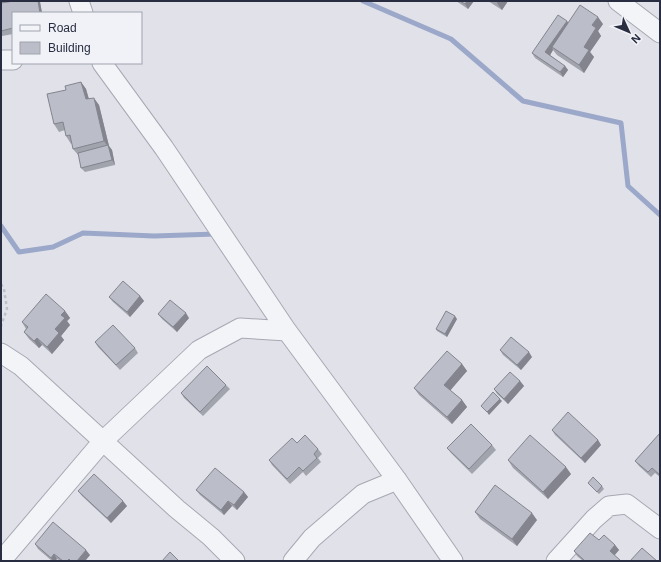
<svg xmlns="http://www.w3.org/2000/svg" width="661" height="562" font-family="Arial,sans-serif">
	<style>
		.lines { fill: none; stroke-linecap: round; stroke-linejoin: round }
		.stream { stroke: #9ca8c9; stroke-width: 5 }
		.minor-casing { stroke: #a6a8b3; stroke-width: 21 }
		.path { stroke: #bec0c8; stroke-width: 2.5; stroke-dasharray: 3 3; stroke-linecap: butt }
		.minor { stroke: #f3f4f8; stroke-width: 19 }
		.wall { fill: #a1a3ad }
		.shaded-wall { fill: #83848d }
		.building { fill: #bbbdc9; stroke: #83848d }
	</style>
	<rect width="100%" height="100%" fill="#e1e2e9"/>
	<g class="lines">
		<path class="stream" d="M363,1L451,39L523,101L621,123L628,186L660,215
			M1,226L19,252L53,247L83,233L154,236L216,234"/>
		<g class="minor-casing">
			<path id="minor" d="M79,1L83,13
				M618,1L660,33
				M1,60H13
				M102,63L164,148L287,331L397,480L453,561
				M1,353L21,366L177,509L211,537L235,561
				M1,561L103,441L199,350L240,328L287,331
				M293,561L312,538L363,494L397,480
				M556,561L594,519L609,506L627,504L660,529"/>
		</g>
		<path class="path" d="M1,284L4,289L7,309L1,326"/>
		<use href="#minor" class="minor"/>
	</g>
	<path class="wall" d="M1,1H10L1,3Z
		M456,1H474L468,9Z
		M488,1H508L502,10Z
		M40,2L42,13H13V34L2,36L1,35V3Z
		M568,23L603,24L598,31L601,36L590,52L594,57L584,73L557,55L553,50L550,55L565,66L568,70L563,77L535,58L532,53Z
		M81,82L86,89L89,99L99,105L109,146L112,150L115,165L85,172L81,168L79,156L73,149L72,143L71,144L66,136L65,130L59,132L54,124L66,90Z
		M140,296L144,301L130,317L113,302L109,297Z
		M65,311L70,318L67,321L70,325L61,336L64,340L52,354L42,345L39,348L29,339L24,332L26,329L22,322Z
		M158,314L189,318L177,332L162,319Z
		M457,319L447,337L437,331L436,329Z
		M95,342L135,348L138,353L120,370L98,347Z
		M500,350L532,357L521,370L503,355Z
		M462,364L467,371L450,390L462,400L467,407L452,424L419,395L414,388Z
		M520,381L524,386L508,404L497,394L494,389Z
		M226,385L230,389L203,416L184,398L181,393Z
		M552,430L598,440L601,445L585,463L555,435Z
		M660,433V477L655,473L651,477L639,466L635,461Z
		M297,443L318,449L322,454L318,458L321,462L306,476L303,472L290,484L272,465L269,460Z
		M492,445L496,450L472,474L451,453L447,448Z
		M508,460L571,474L548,499L513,468Z
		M588,483L602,486L604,489L599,494Z
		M196,490L244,492L248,497L237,510L232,506L224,515L200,495Z
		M78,491L127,506L111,523L82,496Z
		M475,512L537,520L517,546L480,519Z
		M599,540L615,545L619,550L614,555L621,561H583L577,556L574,551Z
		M35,544L90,555L85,561H60L57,559L55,561H52L38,549Z"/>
	<path class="shaded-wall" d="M38,1L40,2L42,13H40Z
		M467,1H474L468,9L465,4Z
		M498,1H508L502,10L497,3Z
		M598,17L603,24L598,31L601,36L590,52L594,57L584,73L579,65L584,47L592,25Z
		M567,21L570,25L552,47L553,50L549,57L545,52Z
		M565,66L568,70L563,77L560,72Z
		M81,82L86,89L91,107L86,99Z
		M94,98L99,105L109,146L112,150L115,165L112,160L109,148L104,141Z
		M140,296L144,301L130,317L127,312Z
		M65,311L70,318L67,321L70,325L61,336L64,340L52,354L47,347L55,329L61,315Z
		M186,313L189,318L177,332L173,327Z
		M455,316L457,319L447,337L445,334Z
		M37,338L42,345L39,348L34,341Z
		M529,352L532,357L521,370L517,365Z
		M462,364L467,371L449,392L444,385Z
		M520,381L524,386L508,404L504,399Z
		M500,399L502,401L489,415L487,412Z
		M462,400L467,407L452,424L447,417Z
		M598,440L601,445L585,463L581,458Z
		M566,467L571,474L548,499L543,492Z
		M244,492L248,497L237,510L234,505Z
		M123,501L127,506L111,523L107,518Z
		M228,501L232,506L224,515L221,510Z
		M532,513L537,520L517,546L512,539Z
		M615,545L619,550L614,556L610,551Z
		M86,550L90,555L85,561H77Z
		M54,554L57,559L55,561H53L51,558Z"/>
	<path class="building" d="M14,1H38L40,13H13V28L1,31V3Z
		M460,1H467L465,4Z
		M580,5L598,17L592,25L596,28L584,47L589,50L579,65L552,47Z
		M558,15L567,21L545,52L565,66L560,72L532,53Z
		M81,82L86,99L94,98L104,141L73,149L70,135L66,136L63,122L54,124L47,94L66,90L65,86Z
		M108,145L112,160L81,168L78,153Z
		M123,281L140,296L127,312L109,297Z
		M46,294L65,311L61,315L65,318L55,329L59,333L47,347L37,338L34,341L24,332L28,327L22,322Z
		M170,300L186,313L173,327L158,314Z
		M446,311L455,316L445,334L436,329Z
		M113,325L135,348L116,365L95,342Z
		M511,337L529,352L517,365L500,350Z
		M447,351L462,364L444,385L462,400L447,417L414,388Z
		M207,366L226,385L200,412L181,393Z
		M510,372L520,381L504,399L494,389Z
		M493,392L500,399L487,412L481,406Z
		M568,412L598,440L581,458L552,430Z
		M471,424L492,445L469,469L447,448Z
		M660,433V475L652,468L648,472L635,461Z
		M305,435L318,449L314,454L317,458L303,471L299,467L287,479L269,460L292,438L297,443Z
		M530,435L566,467L543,492L508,460Z
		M215,468L244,492L234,505L228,501L221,510L196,490Z
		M94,474L123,501L107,518L78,491Z
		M593,477L602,486L597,492L588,483Z
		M495,485L532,513L512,539L475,512Z
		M53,522L86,550L77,561H71L69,559L67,561H63L54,554L51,558L35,544Z
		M590,533L599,540L604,535L615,545L610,551L621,561H585L574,551Z
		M642,548L657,561H630Z
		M170,552L179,561H162Z"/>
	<rect width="661" height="562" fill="none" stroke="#292d41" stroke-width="4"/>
	<rect x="12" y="12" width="130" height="52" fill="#f0f2f7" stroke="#a0a3ae"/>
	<rect x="20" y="25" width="20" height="6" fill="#f3f4f8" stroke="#a0a3ae"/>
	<text x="48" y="32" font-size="12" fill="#292d41">Road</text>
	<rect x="20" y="42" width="20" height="12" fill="#bbbdc9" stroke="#a0a3ae"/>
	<text x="48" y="52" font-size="12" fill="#292d41">Building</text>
	<g transform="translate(629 32) rotate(134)" stroke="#f0f2f7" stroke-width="3" paint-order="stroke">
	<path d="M0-3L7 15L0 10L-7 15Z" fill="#292d41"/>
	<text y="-6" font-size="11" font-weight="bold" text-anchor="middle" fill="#292d41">N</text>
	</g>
</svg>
